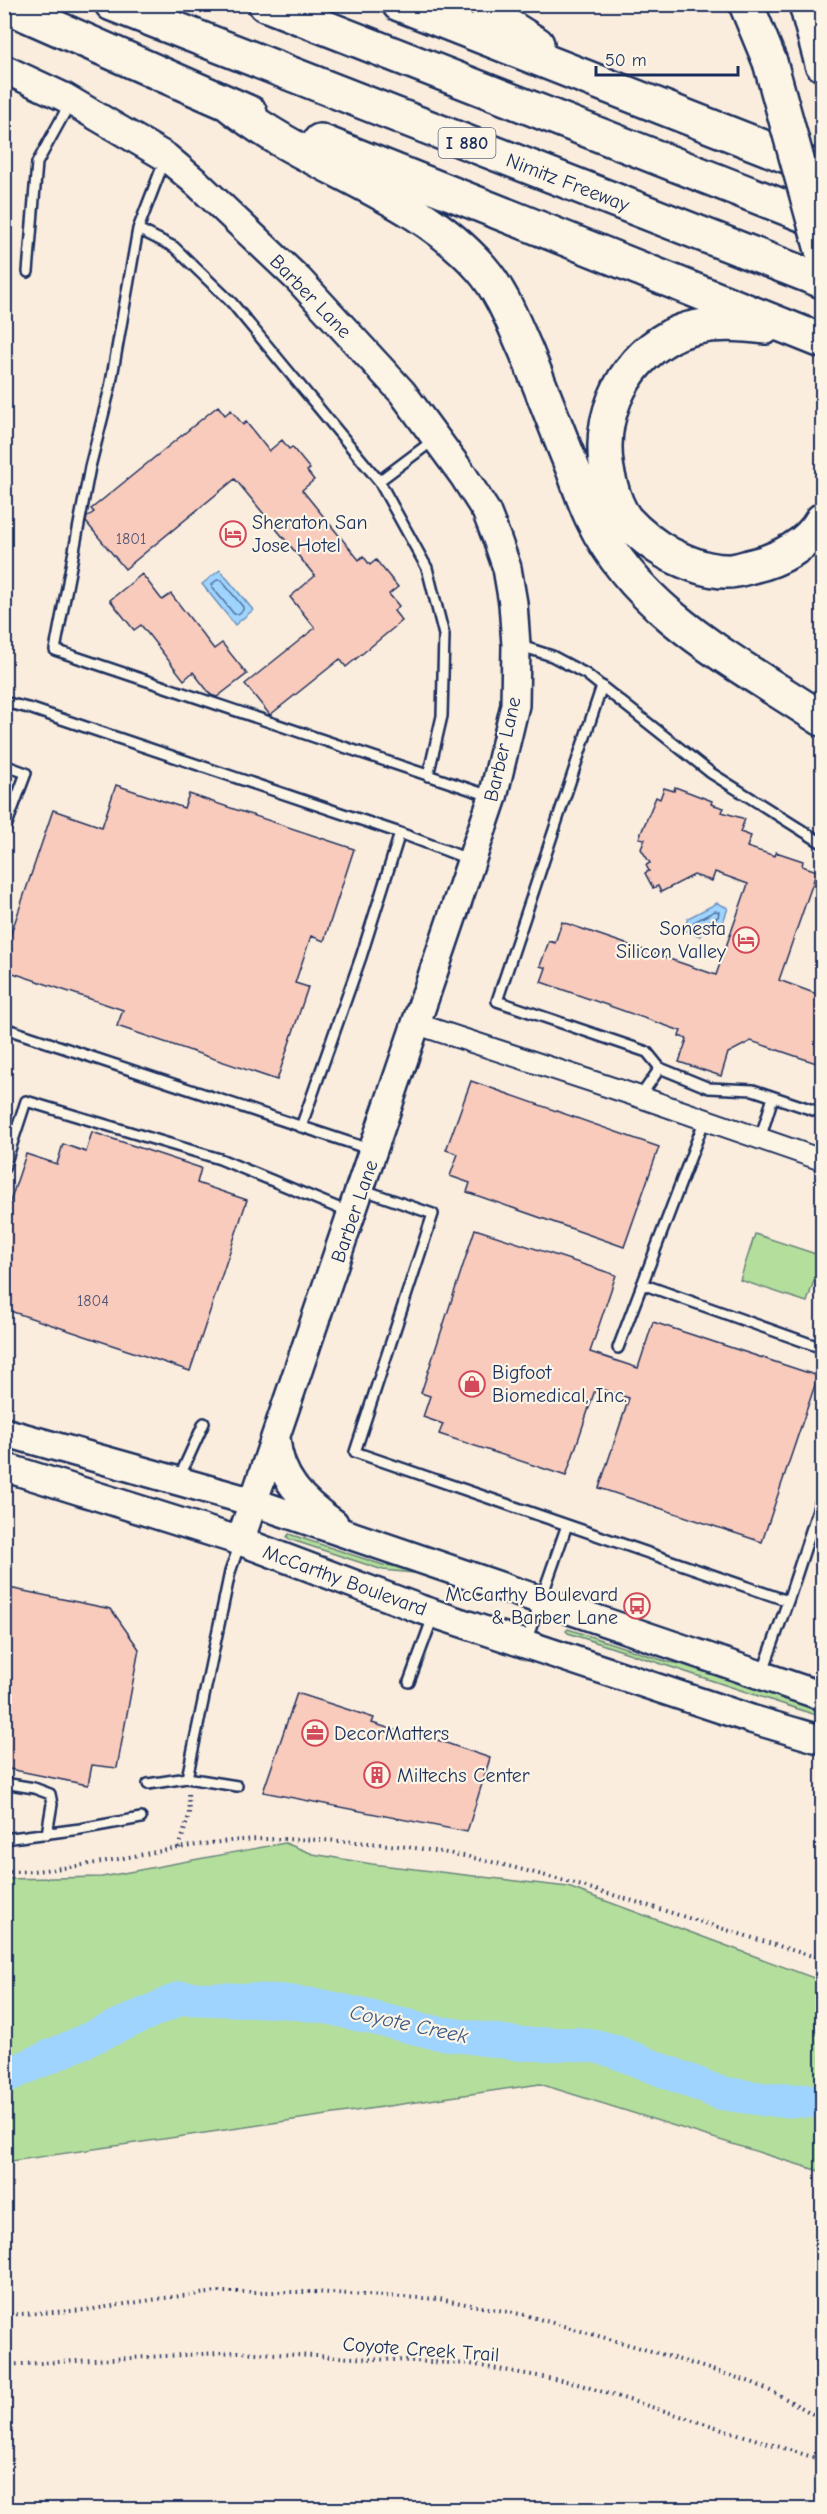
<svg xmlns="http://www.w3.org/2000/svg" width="827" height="2514" font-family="'Comic Neue',sans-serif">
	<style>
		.green { fill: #b4de9b; stroke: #68867c; stroke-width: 1.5 }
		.water { fill: #9fd4fe; stroke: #6a92be; stroke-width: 1.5 }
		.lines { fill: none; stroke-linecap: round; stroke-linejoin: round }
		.shore { stroke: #50719e; stroke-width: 1.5 }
		.river { stroke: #9fd4fe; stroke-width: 34 }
		.building { fill: #f9cbbc; stroke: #1b2f5e; stroke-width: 1.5 }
		.lane-casing { stroke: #1b2f5e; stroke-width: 14 }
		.street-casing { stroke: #1b2f5e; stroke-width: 24 }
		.secondary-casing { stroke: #1b2f5e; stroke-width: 32 }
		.highway-casing { stroke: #1b2f5e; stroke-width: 38 }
		.path { stroke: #1b2f5e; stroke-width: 4; stroke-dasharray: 1.5 4.5; stroke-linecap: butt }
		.lane { stroke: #fcf5e5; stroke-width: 9 }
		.street { stroke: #fcf5e5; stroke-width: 20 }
		.secondary { stroke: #fcf5e5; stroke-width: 27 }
		.highway { stroke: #fcf5e5; stroke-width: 33 }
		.highway-bridge-casing { stroke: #1b2f5e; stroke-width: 38; stroke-linecap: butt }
		.highway-bridge { stroke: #fcf5e5; stroke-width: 33 }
		.labels { text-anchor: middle; stroke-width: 4.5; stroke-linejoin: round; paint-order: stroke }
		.number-label { font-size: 16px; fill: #525676 }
		.shield { fill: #fcf5e5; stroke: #5e6a86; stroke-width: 1.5 }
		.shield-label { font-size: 18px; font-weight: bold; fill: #1b2f5e }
		.street-label { font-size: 20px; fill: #1b2f5e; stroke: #fcf5e5 }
		.poi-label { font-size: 20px; fill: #1b2f5e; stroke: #fcf5e5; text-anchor: start }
		.water-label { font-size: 21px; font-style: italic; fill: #3c5886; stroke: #fcf5e5 }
	</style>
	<rect width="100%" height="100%" fill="#fbeddd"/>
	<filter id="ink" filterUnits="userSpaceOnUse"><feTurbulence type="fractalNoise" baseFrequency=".0167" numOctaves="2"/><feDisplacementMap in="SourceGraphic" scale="12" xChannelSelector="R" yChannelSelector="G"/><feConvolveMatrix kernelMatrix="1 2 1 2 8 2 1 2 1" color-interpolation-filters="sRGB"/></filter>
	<g filter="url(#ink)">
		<path class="green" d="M755,1234L822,1256L807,1302L740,1280Z
			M289,1534L383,1565L417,1568L424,1574L383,1570L289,1539L287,1537Z
			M568,1629L668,1662L703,1666L822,1705V1717L568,1633L566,1631Z
			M285,1843L313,1854L372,1864L568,1887L822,1981V2172L540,2084L5,2162V1879L102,1877Z"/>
		<path class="water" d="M220,570L253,610L235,625L202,584Z
			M717,903L728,908L722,925L717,923L702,931L700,936L684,930L688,918Z"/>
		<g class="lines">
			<path class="shore" d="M217,580H221L243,607V610L238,614H234L212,587V584Z
				M715,911L719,912L718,917L697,927L693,926L694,922Z"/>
			<path class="river" d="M4,2077L181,1998L281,2001L322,2006L433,2032L520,2044H576L595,2046L614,2051L720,2093L769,2100L822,2101"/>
		</g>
		<path class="building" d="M218,406L225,415L231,410L243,425L246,422L269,451L282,440L289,449L292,447L310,469L307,471L314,480L302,490L359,560L363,556L370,565L376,560L398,587L389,594L399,606L394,611L402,621L346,667L340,659L270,715L245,684L315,628L290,597L315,576L235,479L125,569L86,522L87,517L94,512L91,509Z
			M142,574L162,600L171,594L214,649L222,643L247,674L217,697L211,695L193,672L184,680L141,625L134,630L110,600Z
			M116,785L184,808L189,794L354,849L324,941L311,936L295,983L308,987L277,1080L117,1026L123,1010L4,970V954L53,810L102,827Z
			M675,787L712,801L711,804L724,808L722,812L745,819L740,832L751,836L747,847L775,856L776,852L803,861L802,866L817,871L779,980L822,996V1065L751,1041L728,1053L721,1076L679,1062L687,1039L679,1036L681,1031L541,982L546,968L540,966L549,941L555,943L562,922L716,975L748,884L715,872L712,881L694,875L661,892L658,886L653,888L645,873L649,871L646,865L650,863L641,849L645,839L639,838L656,797L660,799L664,788L674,791Z
			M471,1081L659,1147L624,1247L467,1192L470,1183L450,1176L458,1154L446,1150Z
			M92,1132L201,1168L197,1183L247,1200L190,1371L4,1309V1220L26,1154L57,1164L63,1144L86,1152Z
			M475,1229L616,1275L590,1352L638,1368L653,1322L818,1376L762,1542L599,1488L629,1398L596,1387L566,1476L439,1434L443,1424L423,1417L430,1396L421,1393Z
			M4,1587L111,1609L139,1649L117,1768L92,1765L88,1785L4,1768Z
			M297,1693L374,1718L372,1723L410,1735L411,1731L490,1758L467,1832L263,1792Z"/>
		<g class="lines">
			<g class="lane-casing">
				<path id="lane" d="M165,159L138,229L174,247L232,303L379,481L435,439
					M138,229L110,388L90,467L55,650L490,796
					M28,272L37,163L70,103
					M379,481L427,568L444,635L442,716L428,776
					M518,645L552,656L586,674L711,773L822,843
					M602,686L497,1001L647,1052L660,1068L709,1088L753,1090L822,1113
					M4,702L32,709L400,833L468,859
					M4,765L26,773L4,832
					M4,1028L369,1149
					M640,1097L660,1068
					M301,1127L361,957L400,833
					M760,1139L773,1097
					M4,1168L26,1101L220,1159L348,1212
					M361,1189L433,1214L355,1452L788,1601L822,1497
					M642,1284L822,1348
					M618,1348L705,1119
					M179,1478L204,1423
					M526,1642L567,1525
					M762,1674L788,1601
					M409,1682L433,1617
					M187,1778L230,1572L240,1543
					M4,1783L34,1788L50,1794L52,1804L47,1834
					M148,1784L187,1778L237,1786
					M4,1839L80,1829L141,1818"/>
			</g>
			<g class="street-casing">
				<path id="street" d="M417,1024L640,1097L822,1160"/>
			</g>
			<g class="secondary-casing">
				<path id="secondary" d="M4,69L64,97L166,157L198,184L299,280L402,392L463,475L486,511L497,539L507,568L513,603L516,645L515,705L493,797L240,1541
					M4,1432L253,1502L822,1696
					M276,1438C279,1478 302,1501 334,1523
					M4,1467L240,1541L420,1609L751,1719L822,1740"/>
			</g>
			<g class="highway-casing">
				<path id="highway" d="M112,4L822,281
					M265,4L822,222
					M399,4L822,170
					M485,4L505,24L537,44
					M746,4L770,62
					M806,4L822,64
					M4,5L250,113
					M231,106C308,168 414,192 481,268C502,292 513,322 526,351C542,390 557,430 573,469C579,486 585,504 593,520C639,615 738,663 822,719
					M320,141L822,341
					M765,327C736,323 698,322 671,336C618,365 594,425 610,483C613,495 619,511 626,520C639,534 653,545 669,554C685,562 707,571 725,571C734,572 744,568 752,566C779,560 809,544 822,520"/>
			</g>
			<path class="path" d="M179,1848L189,1815L188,1791
				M4,1872C94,1872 180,1839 270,1839C348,1839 429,1846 504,1865C612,1892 717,1928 822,1959
				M4,2315L87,2310L164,2298L217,2292H313L439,2299L525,2315L651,2351L751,2382L779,2395L822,2419
				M4,2365L238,2352L470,2364L571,2382L822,2460"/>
			<use href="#lane" class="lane"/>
			<use href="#street" class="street"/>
			<use href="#secondary" class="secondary"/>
			<use href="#highway" class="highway"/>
			<g class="highway-bridge-casing">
				<path id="highway-bridge" d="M770,62L822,250"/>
			</g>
			<use href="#highway-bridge" class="highway-bridge"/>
		</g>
	</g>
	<defs>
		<g id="hotel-ring" transform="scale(1.35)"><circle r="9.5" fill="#fcf5e5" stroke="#d1495b" stroke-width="1.5"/><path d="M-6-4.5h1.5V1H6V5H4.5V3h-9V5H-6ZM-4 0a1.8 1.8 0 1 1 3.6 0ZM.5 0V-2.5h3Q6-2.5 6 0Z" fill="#d1495b"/></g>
		<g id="shop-ring" transform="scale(1.35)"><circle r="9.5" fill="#fcf5e5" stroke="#d1495b" stroke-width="1.5"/><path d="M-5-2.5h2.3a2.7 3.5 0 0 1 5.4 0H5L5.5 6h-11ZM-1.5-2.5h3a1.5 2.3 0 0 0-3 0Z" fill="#d1495b"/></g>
		<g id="bus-ring" transform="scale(1.35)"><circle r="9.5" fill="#fcf5e5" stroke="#d1495b" stroke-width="1.5"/><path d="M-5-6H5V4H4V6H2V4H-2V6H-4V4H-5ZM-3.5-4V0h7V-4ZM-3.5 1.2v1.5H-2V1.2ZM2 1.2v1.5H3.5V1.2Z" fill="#d1495b"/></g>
		<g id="office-ring" transform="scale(1.35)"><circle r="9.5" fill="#fcf5e5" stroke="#d1495b" stroke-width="1.5"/><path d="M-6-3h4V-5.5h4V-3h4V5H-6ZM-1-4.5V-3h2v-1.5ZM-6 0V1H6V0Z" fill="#d1495b"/></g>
		<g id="building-ring" transform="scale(1.35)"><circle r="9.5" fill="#fcf5e5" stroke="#d1495b" stroke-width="1.5"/><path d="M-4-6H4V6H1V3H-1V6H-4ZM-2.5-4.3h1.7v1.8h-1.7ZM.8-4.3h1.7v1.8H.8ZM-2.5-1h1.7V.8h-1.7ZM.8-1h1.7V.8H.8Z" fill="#d1495b"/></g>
	</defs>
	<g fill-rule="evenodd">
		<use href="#hotel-ring" x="233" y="534"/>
		<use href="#hotel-ring" x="746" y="940"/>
		<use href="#shop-ring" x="472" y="1384"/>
		<use href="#bus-ring" x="637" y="1606"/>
		<use href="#office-ring" x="315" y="1733"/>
		<use href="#building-ring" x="377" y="1775"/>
	</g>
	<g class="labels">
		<g class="number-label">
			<text x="131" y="544">1801</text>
			<text x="93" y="1306">1804</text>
		</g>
		<rect class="shield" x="438.5" y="128" width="57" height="30" rx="4.5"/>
		<g class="shield-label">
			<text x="467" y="149">I 880</text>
		</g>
		<g class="street-label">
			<text transform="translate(568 182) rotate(21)" y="7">Nimitz Freeway</text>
			<text transform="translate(311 296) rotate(46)" y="7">Barber Lane</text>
			<text transform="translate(502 749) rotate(-77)" y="7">Barber Lane</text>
			<text transform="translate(354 1211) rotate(-71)" y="7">Barber Lane</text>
			<text transform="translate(345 1580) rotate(20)" y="7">McCarthy Boulevard</text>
			<text transform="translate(421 2349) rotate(4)" y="7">Coyote Creek Trail</text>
		</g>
		<g class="poi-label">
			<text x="252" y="529">Sheraton San<tspan x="252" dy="23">Jose Hotel</tspan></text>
			<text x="726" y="935" text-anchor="end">Sonesta<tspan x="726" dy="23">Silicon Valley</tspan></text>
			<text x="492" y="1379">Bigfoot<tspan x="492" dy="23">Biomedical, Inc.</tspan></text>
			<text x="618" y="1601" text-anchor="end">McCarthy Boulevard<tspan x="618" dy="23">&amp; Barber Lane</tspan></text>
			<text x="334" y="1740">DecorMatters</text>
			<text x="397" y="1782">Miltechs Center</text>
		</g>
		<g class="water-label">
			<text transform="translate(409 2024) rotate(12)" y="7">Coyote Creek</text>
		</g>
	</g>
	<rect width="827" height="2514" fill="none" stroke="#fcf5e5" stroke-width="24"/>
	<rect x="12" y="12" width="803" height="2490" fill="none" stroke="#1b2f5e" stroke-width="2" filter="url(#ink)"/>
	<path d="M596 66v9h142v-9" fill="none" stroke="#1b2f5e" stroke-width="3"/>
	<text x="605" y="66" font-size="18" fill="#1b2f5e" stroke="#fcf5e5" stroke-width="4.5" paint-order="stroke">50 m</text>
</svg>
